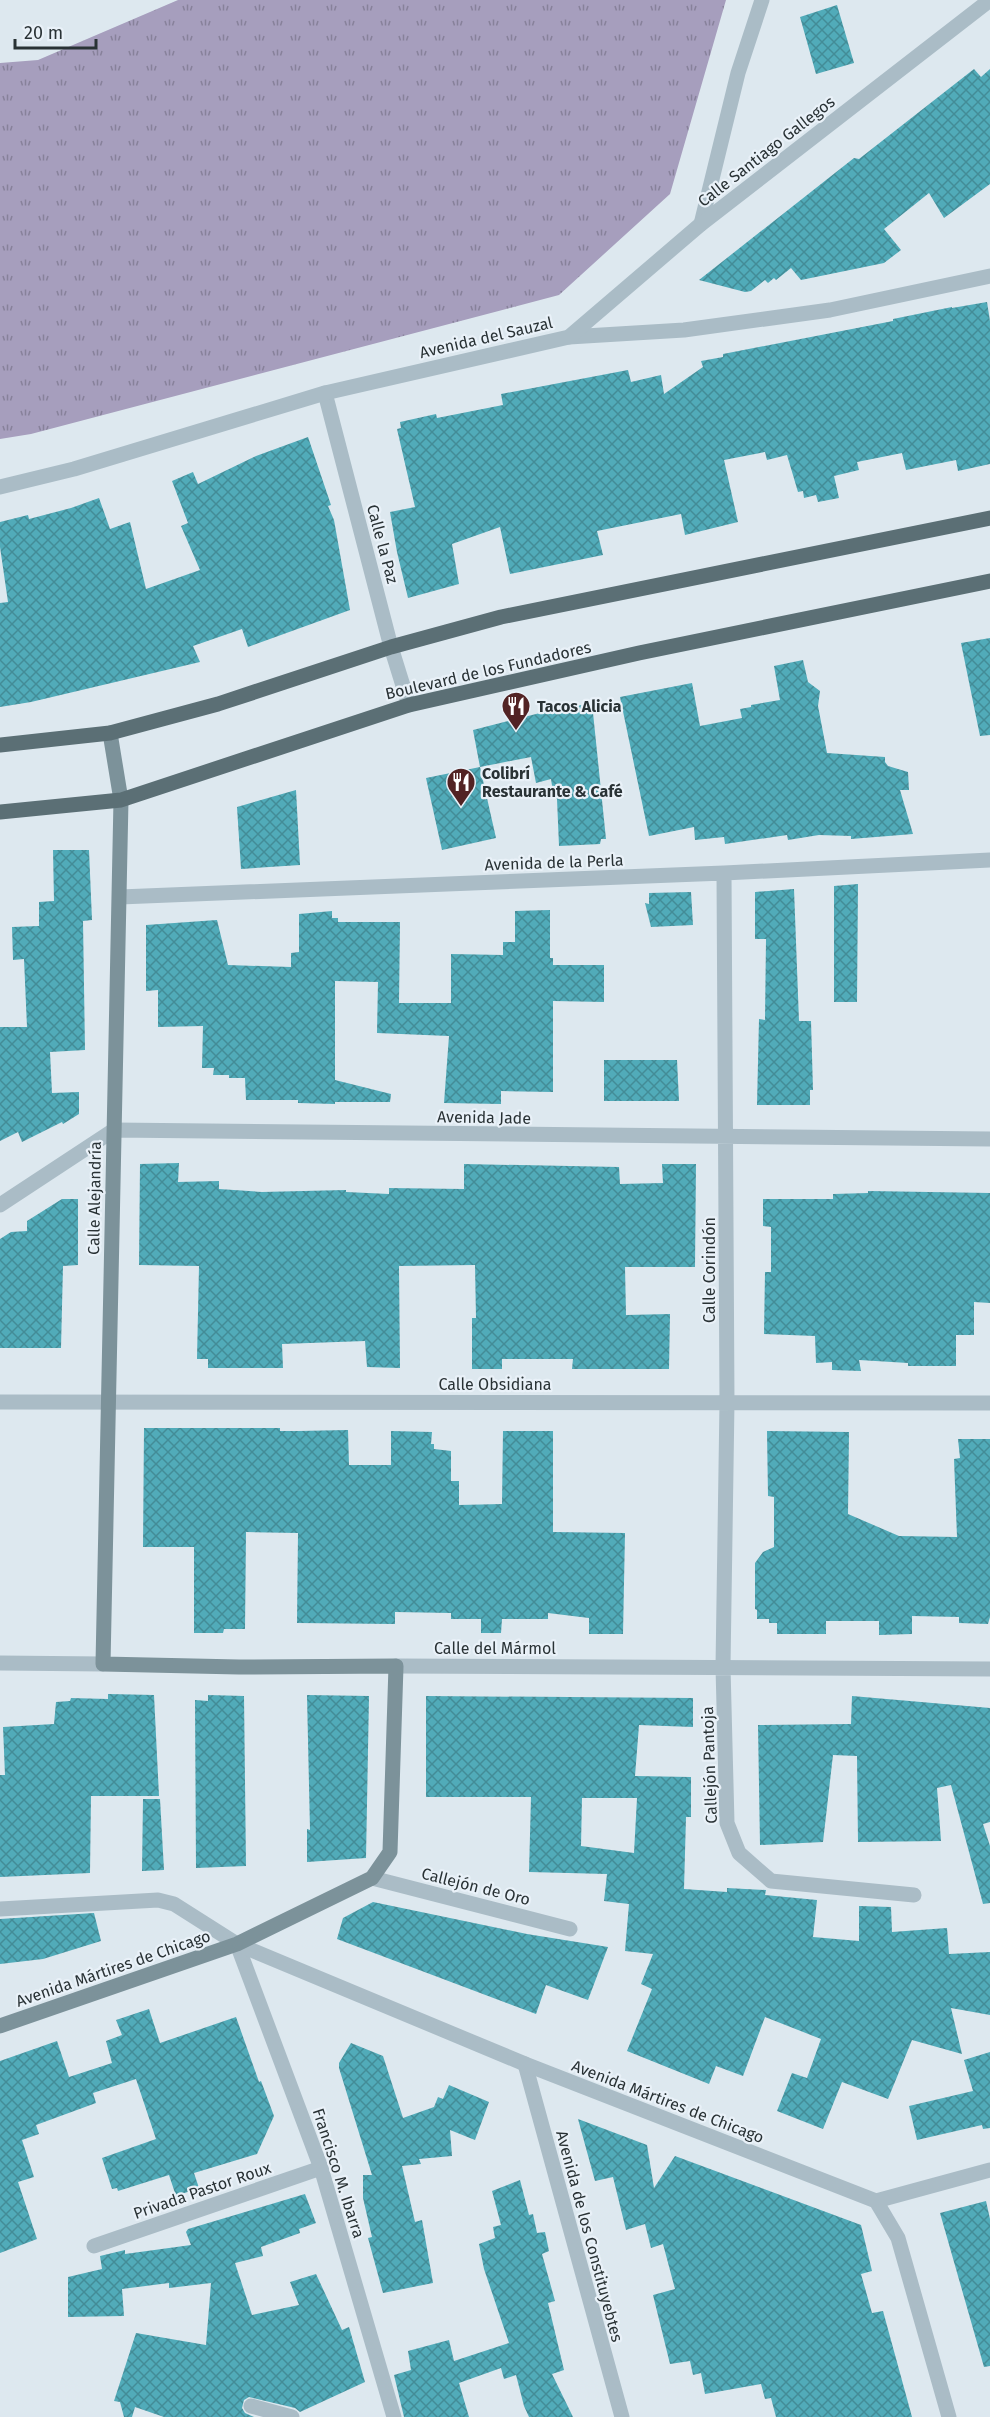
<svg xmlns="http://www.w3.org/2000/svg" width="990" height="2417" font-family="'Fira Sans',sans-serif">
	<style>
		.grass { fill: url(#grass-tufts) }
		.building { fill: url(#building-cross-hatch); fill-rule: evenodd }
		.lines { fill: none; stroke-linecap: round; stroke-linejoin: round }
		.minor { stroke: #aabcc6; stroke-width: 15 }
		.tertiary { stroke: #aabcc6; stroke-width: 15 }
		.secondary { stroke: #7c929a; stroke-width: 15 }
		.primary { stroke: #5b6f75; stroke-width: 15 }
		.labels { text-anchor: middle; stroke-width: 4.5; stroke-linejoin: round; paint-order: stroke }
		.street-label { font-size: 16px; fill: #293235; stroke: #e9f1f8 }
		.poi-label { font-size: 16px; font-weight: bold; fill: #293235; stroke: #e9f1f8; text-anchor: start }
	</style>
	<defs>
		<pattern id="grass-tufts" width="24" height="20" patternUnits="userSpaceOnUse" patternTransform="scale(1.5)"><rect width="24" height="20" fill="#a69ebd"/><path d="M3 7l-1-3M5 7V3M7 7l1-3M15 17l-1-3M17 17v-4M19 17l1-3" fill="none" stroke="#87819a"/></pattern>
		<pattern id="building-cross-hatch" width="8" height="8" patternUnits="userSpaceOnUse" patternTransform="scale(1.5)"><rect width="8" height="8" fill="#51abb9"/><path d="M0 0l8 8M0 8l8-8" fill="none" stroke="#438c97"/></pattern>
	</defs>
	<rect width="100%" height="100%" fill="#dde8ef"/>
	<path class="grass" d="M178,0H726L670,194L559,295L31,434L0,439V63L38,60Z"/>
	<path class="building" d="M837,5L854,63L816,74L800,17Z
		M974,69L981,77L990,69V184L944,218L929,193L884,229L901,250L884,263L801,280L791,268L776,280L774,278L768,283L765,280L751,291L745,292L699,280L854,158L859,159Z
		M987,302L990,321V464L958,471L956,460L906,470L902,453L857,462L859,470L834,476L839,498L818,502L816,495L804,498L803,491L798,492L787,455L767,460L765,452L724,460L738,522L685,535L681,514L597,531L603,555L510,574L500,527L452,544L459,584L408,598L397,552L390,512L415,507L397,429L401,428L400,422L436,414L437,418L503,405L501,394L628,370L631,382L661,375L664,394L703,367L701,361L723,357V354L893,321V319L952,307V308Z
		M308,437L331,505L328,506L334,520L350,610L248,647L242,629L193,646L200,662L31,702L0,707V603L8,602L0,547V522L28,515L29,519L71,508L99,498L110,529L130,522L146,589L200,570L181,526L188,523L172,481L193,472L198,484L256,456Z
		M990,638V735L980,736L961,643Z
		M803,660L808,682L820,691L818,706L827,753L885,757V762L888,766L908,772L909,790H900L913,834L851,839V836L819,835L788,840L787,835L725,844L724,837L695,840L694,827L649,836L620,697L692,683L700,726L742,718L740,709L751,707V705L780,700L774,666Z
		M592,703L606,839H601L600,844L559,846L557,799H554L551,779L536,783L531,757L480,767L473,730L540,713Z
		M480,767L496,838L442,850L426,778Z
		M296,790L300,865L241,869L237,807Z
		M53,850H89L92,920L83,921L85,1050L50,1052L52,1093L79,1092V1114L63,1124L62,1122L22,1142L18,1132L0,1141V1027H27L24,959L13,960L12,927L39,926V902L54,901Z
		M858,884L857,1002H834V886Z
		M794,889L799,1021H811L813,1090H810V1105H757L759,1019L765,1020L766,939H755V892Z
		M691,892L693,925L651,927L645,903L649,904V893Z
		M550,910V958H553V965H604V1002L553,1001V1092L501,1091V1104L444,1103L449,1036L377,1033L378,982L335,981V1080L391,1094L390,1102H335V1104L298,1103V1100H246L245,1078H229V1075H213L214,1068H202L203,1026L158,1027V990L146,991V925L217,920L228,965L291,967V953L299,952V914L332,911V918H338V922H400L399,1003H451V954L503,955V942H515V911Z
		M604,1060H677L679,1101H604Z
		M179,1163L178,1182L219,1181V1189L262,1192L346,1190V1192L389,1194V1188L464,1189V1164L619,1167L620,1184L663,1183L662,1164H696L695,1267H625L626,1315L670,1314L669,1369H572L573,1359H502V1369H472V1318H476L475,1265L399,1266L400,1368L367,1367L365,1341L282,1344L283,1368H208V1359H197L199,1266L139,1265L140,1164Z
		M868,1191L990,1193V1303L974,1302V1335H956V1366H908V1363L859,1360L861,1371L832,1370V1362L816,1363L815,1336L764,1334L765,1272H771V1227L763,1226V1199H833V1194L868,1193Z
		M62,1199H78V1265L63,1266L61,1348H0V1239L11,1232L27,1231V1221Z
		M144,1428H280V1431H299L348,1430L349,1465H391V1431L432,1432L431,1444H434V1449L451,1451V1481H459V1505L502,1504L503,1431H553V1532L625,1533L623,1634H589V1618L548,1613V1619H502L501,1633H481V1619H451V1613L395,1612V1624L297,1623L298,1533L246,1532L245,1629H224L223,1633H194V1547H143Z
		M767,1431L849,1432L848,1514L899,1536L957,1537L954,1459L960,1458L958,1439H990V1617L988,1624L959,1623V1617L912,1616V1634L879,1635V1621H826V1634H777V1623H769V1619H757V1610L755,1609V1563L763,1552L774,1547V1497L768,1496Z
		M108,1694L154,1695L159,1796H91L90,1873L0,1877V1775H5L3,1727L54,1724L56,1702L70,1701L71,1698L108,1699Z
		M208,1695L244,1696L246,1866L196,1868L195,1700L208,1701Z
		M307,1695L369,1696L366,1858L307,1862V1829L310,1830Z
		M426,1696L693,1698V1727L639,1725L635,1776L691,1777V1817H686L684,1889L727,1892V1888L766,1890L765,1895L817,1900L813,1937L859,1941V1906L891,1907L892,1932L947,1928L949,1954L990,1952V2015L951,2008L962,2054L912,2040L888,2099L842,2082L823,2129L777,2111L792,2073L807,2078L821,2039L765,2017L743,2076L716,2066L709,2084L627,2051L652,1989L641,1984L653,1954L625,1951L629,1904L604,1901L607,1874L529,1872L531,1797H426ZM582,1798H637L634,1853L581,1846Z
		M852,1696L990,1708V1822L983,1824L990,1846V1903L983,1904L951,1785L937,1788L941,1841L858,1842L857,1756L833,1755L823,1842L760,1845L758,1725L851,1724Z
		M143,1799H160L164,1870L142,1871Z
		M373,1902L527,1934L608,1947L588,2000L546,1985L536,2014L337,1939L343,1918Z
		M94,1913L101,1941L43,1959L0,1964V1919Z
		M149,2009L160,2043L236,2017L259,2082L261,2081L274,2116L257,2154L194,2173L199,2188L176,2196L169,2175L118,2191L117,2188L112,2189L102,2158L156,2139L136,2079L93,2093L96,2103L36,2125L39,2134L22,2140L34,2177L18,2182L37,2239L0,2253V2061L57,2041L69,2077L112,2063L106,2041L122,2035L116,2020Z
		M351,2043L383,2056L403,2118L434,2107L438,2097L443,2099L449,2085L489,2102L475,2140L450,2130L452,2156L419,2159L421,2164L402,2166L415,2222L422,2220L433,2283L383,2293L368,2238L372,2237L363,2198V2175H372L339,2068V2063Z
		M990,2052V2128L983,2129L982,2125L917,2140L909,2106L973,2091L964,2060Z
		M578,2119L647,2145L654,2188L675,2156L861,2225L872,2271L861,2274L872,2313L883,2311L912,2417H776L771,2398L765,2399L761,2384L705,2394L701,2373L693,2375L690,2361L670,2364L653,2295L675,2289L663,2244L651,2248L645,2224L626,2230L613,2177L595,2181Z
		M520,2180L529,2215L533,2214L537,2233L545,2232L549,2251L542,2254L555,2301L548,2303L564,2370L552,2374L573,2417H529L524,2406L516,2375L504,2379L501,2368L459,2383L469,2417H404L394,2375L411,2370L408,2351L449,2340L454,2361L509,2343L484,2269L479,2244L495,2238L493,2227L501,2225L492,2191Z
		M305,2194L316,2223L299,2229L300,2233L261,2247L263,2256L235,2263L252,2315L299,2305L290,2282L316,2274L342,2330L349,2327L365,2382L300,2412L295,2408L249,2397L244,2400L242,2408L245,2413L254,2417H164L135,2407L132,2417H124L120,2402L114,2401L136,2333L206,2345L211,2283L169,2288V2283L122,2289L124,2316L68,2317V2277L102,2269L100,2256L125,2250V2254L191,2245L186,2232L188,2229Z
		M986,2201L990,2219V2366L984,2367L940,2213Z"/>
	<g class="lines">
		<path class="minor" d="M701,224L738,73L762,0
			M569,337L684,330L830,310L990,276
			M325,393L391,647L409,705
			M724,873L727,1402L723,1667L727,1823L739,1853L771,1881L914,1895
			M120,897L724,873L990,860
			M0,1205L114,1130L990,1139
			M0,1402L990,1403
			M0,1663L103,1664
			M396,1666L990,1669
			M372,1878L570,1929
			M0,1909L158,1900L174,1904L237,1944L321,2168L394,2417
			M525,2064L622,2417
			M94,2246L321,2168
			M251,2406L292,2417"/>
		<path class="tertiary" d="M0,487L74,469L325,393L569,337L701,224L990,0
			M237,1944L525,2064L876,2201L898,2238L949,2417
			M876,2201L990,2170"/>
		<path class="secondary" d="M0,2026L237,1944L372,1878L390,1852L396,1666L239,1667L103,1664L121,800L110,733"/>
		<path class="primary" d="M0,745L110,733L218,704L391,647L501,617L990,518
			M0,812L121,800L409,705L639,653L990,581"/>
	</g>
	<defs>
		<g id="restaurant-pin" transform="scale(1.5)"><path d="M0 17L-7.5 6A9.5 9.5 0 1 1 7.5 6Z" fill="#522324" stroke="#e9f1f8"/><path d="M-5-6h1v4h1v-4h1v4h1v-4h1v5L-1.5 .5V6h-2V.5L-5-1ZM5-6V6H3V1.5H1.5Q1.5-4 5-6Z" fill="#fff"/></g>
	</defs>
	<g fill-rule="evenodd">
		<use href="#restaurant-pin" x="516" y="706"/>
		<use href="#restaurant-pin" x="461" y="782"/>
	</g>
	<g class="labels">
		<g class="street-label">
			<text transform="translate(766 151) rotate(-38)" y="6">Calle Santiago Gallegos</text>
			<text transform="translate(486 337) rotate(-13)" y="6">Avenida del Sauzal</text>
			<text transform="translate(383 544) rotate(75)" y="6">Calle la Paz</text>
			<text transform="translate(488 670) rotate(-13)" y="6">Boulevard de los Fundadores</text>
			<text transform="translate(554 862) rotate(-2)" y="6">Avenida de la Perla</text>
			<text transform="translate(484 1117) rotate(1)" y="6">Avenida Jade</text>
			<text transform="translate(94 1198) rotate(-89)" y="6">Calle Alejandría</text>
			<text transform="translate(709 1270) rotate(-90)" y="6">Calle Corindón</text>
			<text x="495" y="1390">Calle Obsidiana</text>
			<text x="495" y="1654">Calle del Mármol</text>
			<text transform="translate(709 1765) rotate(-92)" y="6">Callejón Pantoja</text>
			<text transform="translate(476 1886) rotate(14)" y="6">Callejón de Oro</text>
			<text transform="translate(113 1968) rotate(-19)" y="6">Avenida Mártires de Chicago</text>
			<text transform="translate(668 2101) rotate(21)" y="6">Avenida Mártires de Chicago</text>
			<text transform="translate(339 2173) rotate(72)" y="6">Francisco M. Ibarra</text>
			<text transform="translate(202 2190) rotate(-19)" y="6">Privada Pastor Roux</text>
			<text transform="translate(590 2236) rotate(75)" y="6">Avenida de los Constituyebtes</text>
		</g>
		<g class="poi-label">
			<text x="537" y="712">Tacos Alicia</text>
			<text x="482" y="779">Colibrí<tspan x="482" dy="18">Restaurante &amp; Café</tspan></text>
		</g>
	</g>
	<path d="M15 39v9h81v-9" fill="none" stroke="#293235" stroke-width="3"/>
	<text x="24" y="39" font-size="18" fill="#293235" stroke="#e9f1f8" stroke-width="4.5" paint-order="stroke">20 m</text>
</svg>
